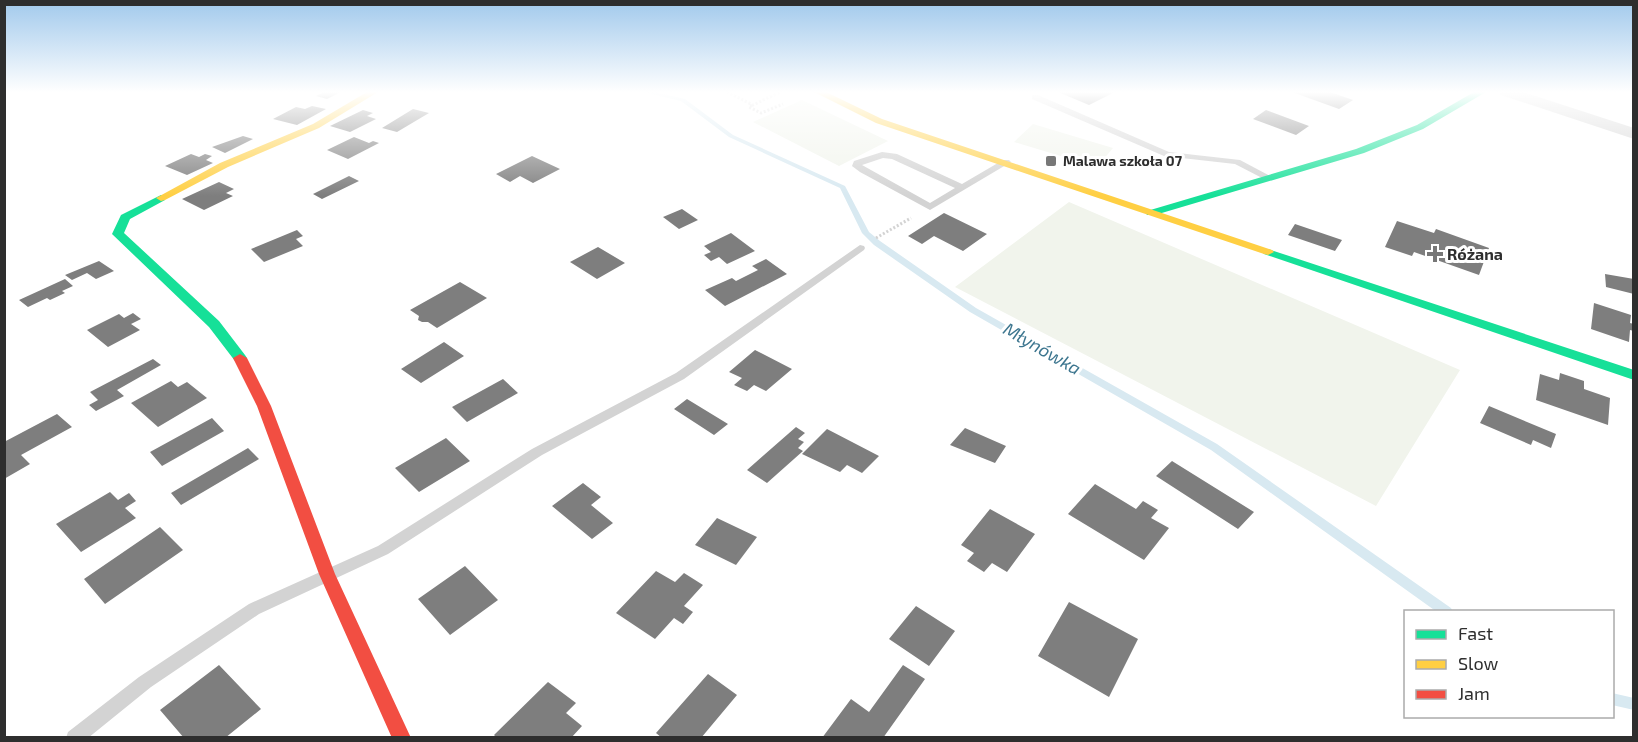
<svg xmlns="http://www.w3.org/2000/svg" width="1638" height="742" font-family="'Exo 2',sans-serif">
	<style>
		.green { fill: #f1f4ec }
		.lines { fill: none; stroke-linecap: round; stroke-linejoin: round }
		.stream { fill: #d8e9f1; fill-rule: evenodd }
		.building { fill: #7e7e7e }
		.path { stroke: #d3d3d3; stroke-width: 3; stroke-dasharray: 2 2; stroke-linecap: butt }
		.lane { fill: #d3d3d3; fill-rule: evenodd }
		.street { fill: #d3d3d3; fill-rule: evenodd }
		.fast { fill: #16e098; fill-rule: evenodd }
		.slow { fill: #ffcf43; fill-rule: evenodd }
		.jam { fill: #f24e42; fill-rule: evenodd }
		.poi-dot { fill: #777; stroke: #fff; stroke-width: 2 }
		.labels { text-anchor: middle; stroke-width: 6; stroke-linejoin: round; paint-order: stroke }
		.far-poi-label { font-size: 14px; font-weight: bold; fill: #2e2e2e; stroke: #fff; text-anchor: start }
		.poi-label { font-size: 16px; font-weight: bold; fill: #2e2e2e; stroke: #fff; text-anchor: start }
		.water-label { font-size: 18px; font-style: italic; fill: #3d768f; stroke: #fff }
	</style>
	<rect width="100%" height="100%" fill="#fff"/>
	<path class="green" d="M802,100L888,141L839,166L753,122Z
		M1033,124L1113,148L1097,167L1014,142Z
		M1069,202L1460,370L1376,506L955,287Z"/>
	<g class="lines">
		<path class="stream" d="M643,92H654L685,99L733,135L845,186L869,232L880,241L976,308L1217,444L1451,608L1453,612H1437L1211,450L970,312L874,245L862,233L840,188L729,137L681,101Z
			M1612,693L1634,698V710L1612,705Z"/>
	</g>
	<path class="building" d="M324,92H341L327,99L316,96Z
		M1058,92H1115L1089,105Z
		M1292,92H1330L1353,100L1339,109Z
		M312,106L326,109L297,125L273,119L296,107L305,109Z
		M413,109L429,113L397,132L382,128Z
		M363,110L373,113L367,116L376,119L350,132L330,126Z
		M1266,110L1309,126L1296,135L1253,119Z
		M243,136L253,139L225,153L212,147Z
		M354,137L369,143L373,141L379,143L348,159L327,150Z
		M191,154L199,157L205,154L212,156L206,160L213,163L187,175L165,166Z
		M532,156L560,169L533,183L520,176L510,182L496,174Z
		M349,176L359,181L322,199L313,194Z
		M219,182L234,189L226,193L233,196L204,210L182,199Z
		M682,209L698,220L679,229L663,217Z
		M944,213L987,234L963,251L934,236L922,244L908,236Z
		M1397,221L1434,233L1436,229L1489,248L1479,275L1414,252L1412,256L1385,247Z
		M1295,224L1342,240L1335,251L1288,235Z
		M297,230L303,236L296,239L303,246L264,262L251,249Z
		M731,233L755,251L727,264L719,257L711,261L704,255L711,252L704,246Z
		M598,247L625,263L597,279L570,262Z
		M766,259L787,274L725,306L705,290L732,278L736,281L758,270L752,266Z
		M99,261L114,271L96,279L87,273L72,280L65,275Z
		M1605,274L1634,279V294L1606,287Z
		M65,279L73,286L62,291L65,293L50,300L47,298L28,307L19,300Z
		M460,282L487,298L437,328L428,322H422L418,320L419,316L410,310Z
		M1594,303L1631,315L1630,323L1634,324V331L1630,330L1629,342L1591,329Z
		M133,313L141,319L131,324L140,330L108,347L87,330L119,314L124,318Z
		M444,342L464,356L421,383L401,369Z
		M755,350L792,369L766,391L754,385L747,391L734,385L742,378L729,372Z
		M153,359L161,365L117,390L124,396L96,411L89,405L98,400L90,392Z
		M1560,373L1584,381V389L1610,398L1608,425L1536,400L1540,374L1559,380Z
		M503,379L518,393L467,422L452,407Z
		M171,381L178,387L187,382L207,398L158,427L131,403Z
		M687,399L728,424L714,435L674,409Z
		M1489,406L1556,434L1551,448L1533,440L1531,445L1480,423Z
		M57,414L72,427L21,455L30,464L4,479V442Z
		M212,418L224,431L162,466L150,452Z
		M796,427L805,433L798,439L804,442L798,448L803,451L767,483L747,470Z
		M965,428L1006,446L995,463L950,445Z
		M827,429L879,456L862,473L847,465L840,472L802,454Z
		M446,438L470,461L419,492L395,468Z
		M248,448L259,459L181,505L171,493Z
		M1172,461L1254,512L1238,529L1156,476Z
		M583,483L601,497L591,505L613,523L592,539L552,506Z
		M1095,484L1136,509L1143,501L1158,510L1151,518L1169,528L1144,560L1068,514Z
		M110,492L118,500L129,493L136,501L125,508L136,518L81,552L56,524Z
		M990,509L1035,534L1007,572L992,563L984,572L967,561L974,553L961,545Z
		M717,518L757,537L736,565L695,545Z
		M160,527L183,550L105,604L84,579Z
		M465,566L498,600L450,635L418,599Z
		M656,571L675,582L684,573L703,585L684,606L693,612L683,624L674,618L655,639L616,613Z
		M1069,602L1138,639L1109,697L1038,656Z
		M916,606L955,631L929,666L889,639Z
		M219,665L261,709L225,738H184L160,710Z
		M903,665L925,679L883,738H822L851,699L869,712Z
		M708,674L737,695L701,738H662L656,733Z
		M548,682L576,703L566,713L582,726L571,738H497L494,735Z"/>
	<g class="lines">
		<path class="path" d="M727,92L753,105L780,92
			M752,105L749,107L761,113L783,104
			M876,238L911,218"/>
		<path class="lane" d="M1032,95H1038L1169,152L1240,160L1274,178L1272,180H1266L1235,164L1164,156L1032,99Z
			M882,152L897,154L962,184L1003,160H1009L1011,162L930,210L860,172L852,166L854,161ZM883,158L892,159L955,188L930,203L862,165Z
			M860,245L864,246L865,248L864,250L684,379L542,455L388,554L259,614L151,687L88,738H66L68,732L139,677L249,604L378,546L532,449L676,373Z"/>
		<path class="street" d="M1499,92H1523L1634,128V139L1501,95Z"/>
		<path class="fast" d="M1474,92H1486L1423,129L1364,153L1155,215H1147L1146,213L1147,211L1356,149L1417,125Z
			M161,195L165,196V200L130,219L124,233L219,321L245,355L247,358L245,361H235L209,327L112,234L121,215Z
			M1268,249L1634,370V380L1264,254L1262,252Z"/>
		<path class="slow" d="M367,92H378L319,128L228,167L165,200L161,201L156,198L220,163L313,124Z
			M814,92H826L882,119L1272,250L1274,252L1268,255L1264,254L876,123Z"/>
		<path class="jam" d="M240,354L247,358L271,406L335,574L411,738H392L319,574L257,406L233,358Z"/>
	</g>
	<linearGradient id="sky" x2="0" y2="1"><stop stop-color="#a1c9ec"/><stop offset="0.47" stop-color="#fff"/><stop offset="1" stop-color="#fff" stop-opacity="0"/></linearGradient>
	<rect width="1638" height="196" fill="url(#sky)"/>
	<g class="poi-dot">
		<rect x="1045" y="155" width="12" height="12" rx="3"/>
		<path d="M1432 245h6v6h6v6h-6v6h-6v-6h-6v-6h6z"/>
	</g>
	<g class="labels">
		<g class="far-poi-label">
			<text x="1063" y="166">Malawa szkoła 07</text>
		</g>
		<g class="poi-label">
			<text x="1447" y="260">Różana</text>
		</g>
		<g class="water-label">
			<text transform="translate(1042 349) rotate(30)" y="6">Młynówka</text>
		</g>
	</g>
	<rect width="1638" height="742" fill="none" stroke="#2e2e2e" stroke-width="12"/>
	<rect x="1404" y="610" width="210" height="108" fill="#ffffff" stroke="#ababab" stroke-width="1.5"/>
	<rect x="1416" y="630" width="30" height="9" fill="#16e098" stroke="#ababab" stroke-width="1.5"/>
	<text x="1458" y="640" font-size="18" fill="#2e2e2e">Fast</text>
	<rect x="1416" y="660" width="30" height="9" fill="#ffcf43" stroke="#ababab" stroke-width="1.5"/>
	<text x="1458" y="670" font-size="18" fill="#2e2e2e">Slow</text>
	<rect x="1416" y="690" width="30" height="9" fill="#f24e42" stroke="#ababab" stroke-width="1.5"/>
	<text x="1458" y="700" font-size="18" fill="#2e2e2e">Jam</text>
</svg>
